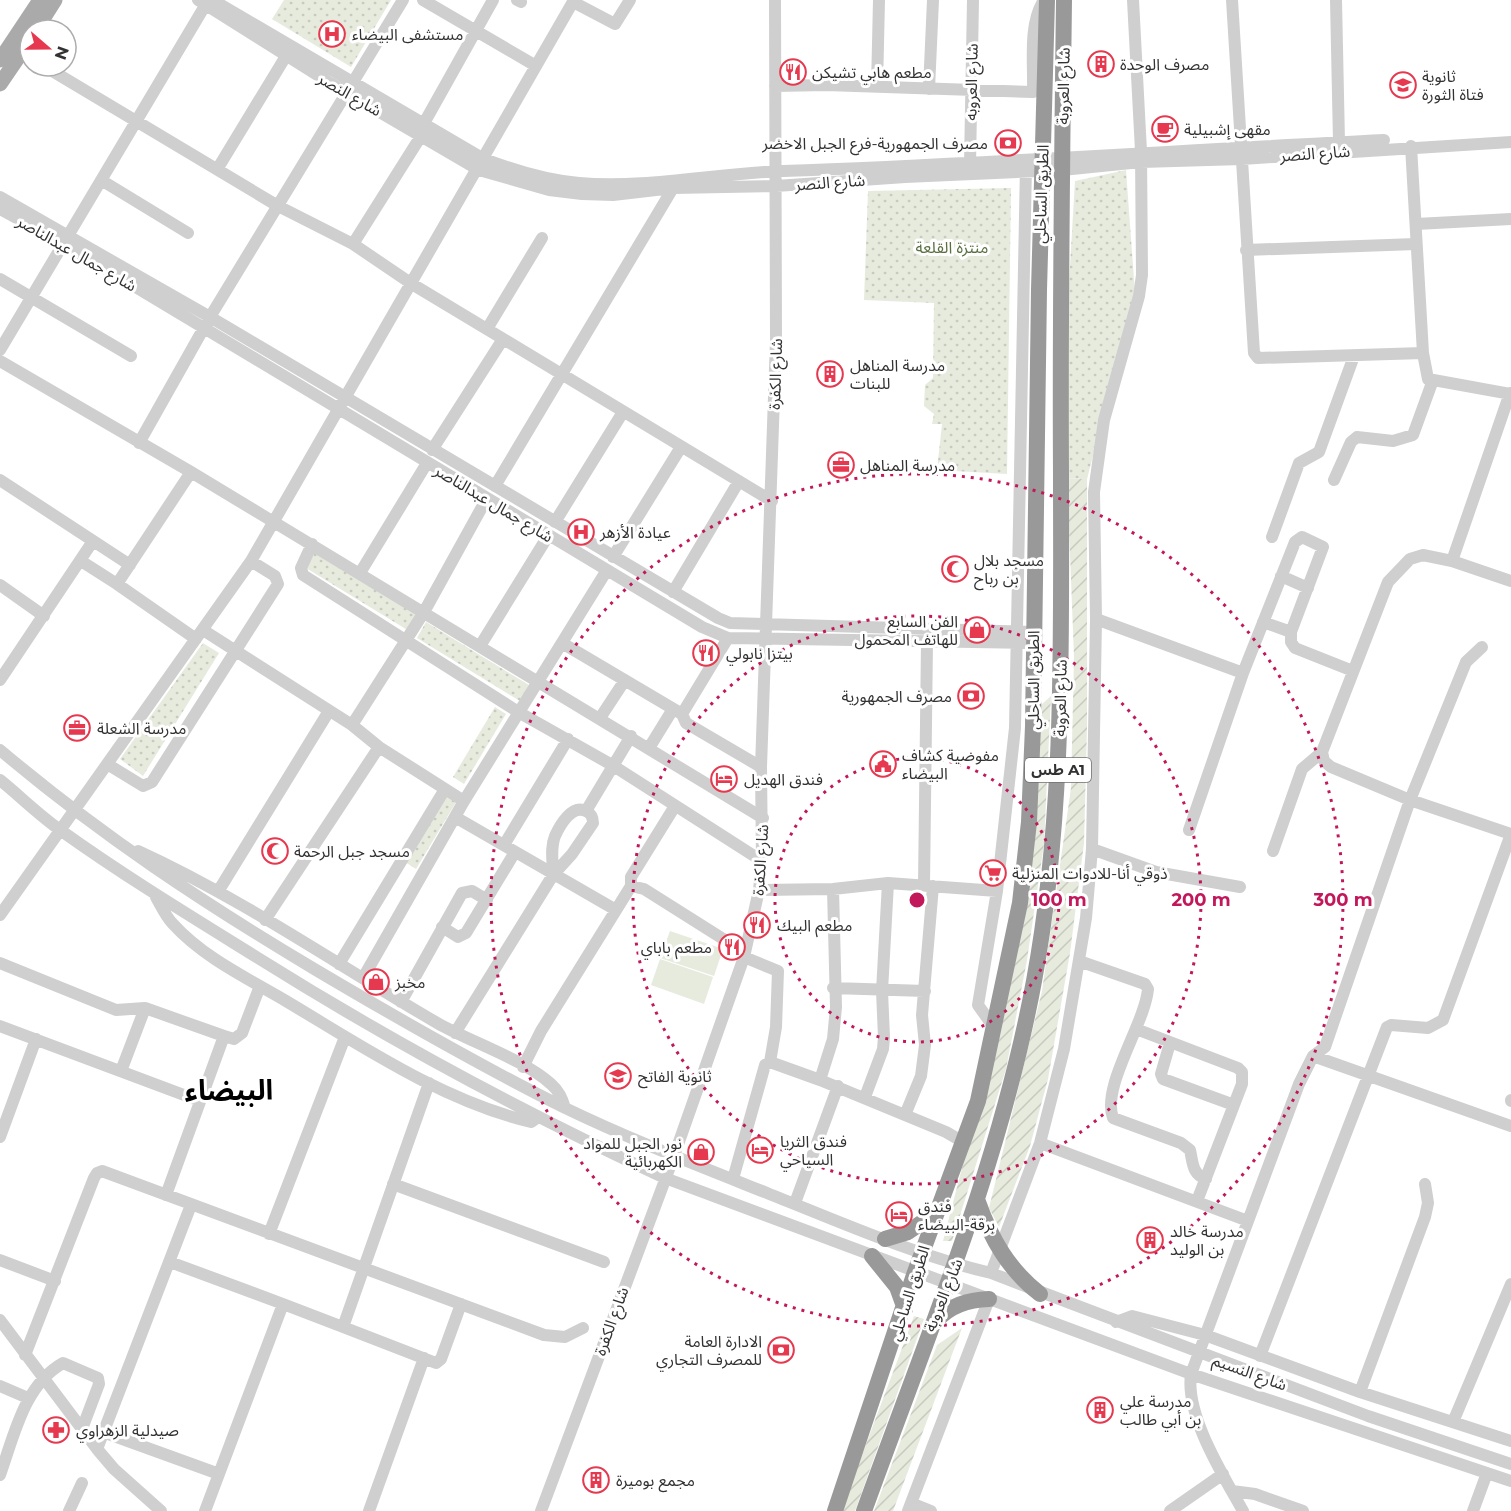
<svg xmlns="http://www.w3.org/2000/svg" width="1511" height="1511" font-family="Montserrat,'Noto Sans Arabic',sans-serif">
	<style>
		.park { fill: url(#park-dots) }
		.garden { fill: url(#garden-furrows) }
		.pitch { fill: #e6ebde }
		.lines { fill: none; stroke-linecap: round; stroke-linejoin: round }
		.minor { stroke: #cfcfcf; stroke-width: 12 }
		.major { stroke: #aaa; stroke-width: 15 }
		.highway { stroke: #999; stroke-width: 16 }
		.ring { fill: none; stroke: #c2185b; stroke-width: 3; stroke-dasharray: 3 6 }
		.labels { text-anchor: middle; stroke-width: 6; stroke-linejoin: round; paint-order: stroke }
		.shield { fill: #fff; stroke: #707070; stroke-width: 1.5 }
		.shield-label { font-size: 15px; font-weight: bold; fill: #323232 }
		.poi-label { font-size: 16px; fill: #323232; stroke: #fff; text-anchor: start }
		.street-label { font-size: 16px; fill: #323232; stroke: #fff }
		.park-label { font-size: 16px; fill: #586f3f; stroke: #fff }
		.town-label { font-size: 28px; font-weight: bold; fill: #000; stroke: #fff }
		.centre { fill: #c2185b; stroke: #fff; stroke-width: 3 }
		.ring-label { font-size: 18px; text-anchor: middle; font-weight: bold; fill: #c2185b; stroke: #fff; stroke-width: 6; stroke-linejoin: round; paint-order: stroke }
	</style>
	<defs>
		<pattern id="park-dots" width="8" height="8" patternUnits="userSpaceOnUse" patternTransform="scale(1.5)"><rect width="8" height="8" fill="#e6ebde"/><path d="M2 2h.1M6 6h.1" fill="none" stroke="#c6cabf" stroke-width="1.8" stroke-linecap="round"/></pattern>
		<pattern id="garden-furrows" width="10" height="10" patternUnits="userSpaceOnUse" patternTransform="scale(1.5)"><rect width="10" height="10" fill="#e6ebde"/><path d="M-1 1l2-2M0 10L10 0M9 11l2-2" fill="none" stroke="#c6cabf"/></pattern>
	</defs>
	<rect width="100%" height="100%" fill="#fff"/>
	<path class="park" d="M284,0H391L351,67L272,19Z
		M1126,170L1135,293L1087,479L1067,478L1069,283L1075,181Z
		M1011,188L1007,474L937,470L942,424H932L934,414L924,406L925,385L933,378L934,303L864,300L868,191Z
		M315,552L418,615L409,631L306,568Z
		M426,622L529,685L520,701L417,638Z
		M203,643L219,653L143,776L120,759Z
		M495,707L506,714L464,784L453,777Z
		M447,792L458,799L416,869L405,862Z"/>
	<path class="garden" d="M1067,478L1087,479V728L1084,843L1070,953L1048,1079L1030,1146L999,1227L989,1208L1042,991L1071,788L1074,656Z
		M1051,696L1044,844L1027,960L1006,1069L952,1241H943L1007,995L1041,705Z
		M914,1316L924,1319L855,1511H841Z
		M962,1328L893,1511H874L937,1345Z"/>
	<path class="pitch" d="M670,931L723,949L714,976L660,958Z
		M660,959L713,977L704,1004L651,985Z"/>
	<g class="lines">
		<path class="minor" d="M198,0L330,83L479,170L549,190L582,194L613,195L673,188L776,186L905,177L1062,170L1141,162L1242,159L1511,142
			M423,0L536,66
			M517,0L521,2
			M1232,0L1254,353L1258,358L1423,353L1411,146
			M1336,0L1339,142
			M216,2L482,158C513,170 545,180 579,183C645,189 717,173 783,171C984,164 1184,150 1384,140
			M573,2L615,24L630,0
			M44,66L278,206L353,244L412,284L772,501
			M775,86L826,85L1033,92C1034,64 1028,24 1044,0
			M877,87L879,0
			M929,89L933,0
			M423,125L493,0
			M970,164L973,0
			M218,168L286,56
			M101,180L188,233
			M0,197L210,317L718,618L730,623L1033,632
			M0,209L64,244L702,627L728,638L1033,643
			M1416,224L1511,219
			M353,244L421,136
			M1246,250L1416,244
			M0,279L131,356
			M487,329L542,238
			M0,350L206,4
			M1423,353L1428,379L1511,394
			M0,361L191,472L763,818
			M1510,393L1452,561L1511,581
			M139,443L210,317L403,0
			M432,450L503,339
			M0,480L130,565
			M1334,480L1351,442L1357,437L1393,441L1413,435L1433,380
			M495,486L673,188
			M555,522L623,412
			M1272,537L1299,463L1319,452L1354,356
			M312,544L301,568L303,575L520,713L612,765L762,861
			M613,557L681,447
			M81,561L117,584L191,472
			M1452,561L1423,555L1410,559L1388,582L1322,752L1324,761L1331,767L1410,800L1511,834
			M360,573L427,463
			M1281,576L1308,588
			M117,584L196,639
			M0,585L44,616
			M673,592L739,481
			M1096,619L1243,673
			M1263,622L1291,632V642L1295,648L1353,671
			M203,630L352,725L379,747L464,801
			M562,643L682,714L686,723L761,767
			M480,646L548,536
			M0,680L93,541
			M682,714L728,638
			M600,718L625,680
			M352,725L424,612L487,498
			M649,748L673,709
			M0,750C102,836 202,902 316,970C397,1018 479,1065 563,1107C629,1139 699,1166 767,1193C840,1222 914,1255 991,1273L1368,1416L1511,1464
			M107,764L143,786L152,782L278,584L275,576L251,561
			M0,780C21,797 41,817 63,832C126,877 192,917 258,958C389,1040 524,1113 665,1178L1191,1374L1511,1481
			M586,811L631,736
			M455,817L616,910
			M1189,830L1243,673L1295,542L1302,537L1323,547L1291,632
			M504,845L568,739
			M1092,849L1156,872L1240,887
			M138,851C243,899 339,966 439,1024C471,1042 525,1060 551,1084C559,1091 562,1098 565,1108
			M1273,851L1302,769L1322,752
			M924,885L927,642
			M631,886L644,889L728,942L744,957L778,971L776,1027L770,1062L765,1065L733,1179
			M833,889L836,1007L833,1039L820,1080L946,1132L965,1143
			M219,890L329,711
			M759,890L833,889L888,883L997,891
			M156,897C161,906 166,917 173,924C204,958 247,978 286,1001C363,1047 443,1101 531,1122L538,1117
			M0,915L251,561L574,0
			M265,920L379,747
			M442,927L458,937L466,933L515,852
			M1079,961L1145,984L1148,989C1145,1024 1101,1086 1113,1118L1181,1143L1190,1150C1193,1163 1192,1174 1206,1179
			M0,963L116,1010L145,1008L224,1036
			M339,964L445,789
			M363,978L464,801L607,570
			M833,988L925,991
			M401,1002L462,893L472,891L487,900
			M0,1026L200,1101
			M995,1029L978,1005L997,891L1015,728L1026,165
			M1136,1029L1238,1068L1242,1072V1084L1197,1201
			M455,1033L553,875L572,854L593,823C593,818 592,814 586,811C572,804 560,825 555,836C550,848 553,862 553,875
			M1170,1043L1161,1074L1163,1079L1234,1105
			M1313,1056L1511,1126
			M770,1062L820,1080
			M523,1067L541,1031L631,886V877L675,806
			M121,1071L145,1008
			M865,1097L883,1049L884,1037L882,991L888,883
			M1511,1101V1100
			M905,1115L921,1076L925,1045L922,1015L933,886
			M0,1137L36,1039
			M1040,1143L1248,1221
			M393,1184L604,1262
			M166,1195L224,1036L234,1039L242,1033L260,986
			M795,1203L838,1086
			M269,1234L345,1037
			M0,1260L55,1281
			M170,1262L283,1304
			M991,1273L1040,1143L1064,1049L1086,918L1092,849L1096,619L1094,492L1104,420L1139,296L1142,275L1141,151L1133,0
			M0,1320L97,1449L114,1469L161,1511
			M1116,1322L1132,1316L1205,1335L1360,1392L1511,1441
			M343,1327L436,1363L441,1359L461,1304
			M25,1355L94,1178L97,1173L102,1171L544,1335L565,1337L583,1328
			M1260,1356L1387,1027L1391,1025L1428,1028L1443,1020L1511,834
			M0,1386L28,1398
			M1360,1392L1425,1217L1428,1203L1425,1184
			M1453,1422L1511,1284
			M103,1432L219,1474
			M97,1449L191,1205
			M0,1475C14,1436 24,1385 63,1363L98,1378L99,1384L82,1429
			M1232,1491L1255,1494L1303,1511
			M911,1503L931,1511
			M69,1511L82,1483
			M205,1511L283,1304L343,1327L429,1083
			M369,1511L424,1358
			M541,1511L674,1156L744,957L759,890L762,861L761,767L776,340L775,0
			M908,1511L989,1299
			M1170,1511L1223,1474
			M1243,1511C1223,1475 1185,1415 1191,1374L1299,1084L1313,1056L1325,1047L1410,800L1466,662L1482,647
			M1473,1511L1487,1473"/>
		<path class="major" d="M36,30L55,0
			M0,60L40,0
			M0,84L30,40"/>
		<path class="highway" d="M978,1202C991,1239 1009,1270 1040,1294
			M885,1239L908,1232L937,1212
			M872,1256L897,1287L905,1309
			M935,1322C950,1305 968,1300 989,1299
			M835,1511L915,1272L978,1101L1020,903L1029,822L1033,726L1039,290L1047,0
			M864,1511C927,1336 1000,1165 1034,981C1065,813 1061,643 1061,472C1060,315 1062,157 1064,0"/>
	</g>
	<g class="ring">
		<circle cx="917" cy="900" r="142"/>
		<circle cx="917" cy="900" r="284"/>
		<circle cx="917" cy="900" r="426"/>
	</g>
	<defs>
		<g id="hospital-ring" transform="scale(1.35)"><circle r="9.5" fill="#fff" stroke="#e6384e" stroke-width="1.5"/><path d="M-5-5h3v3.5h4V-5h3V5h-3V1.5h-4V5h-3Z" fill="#e6384e"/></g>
		<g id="building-ring" transform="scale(1.35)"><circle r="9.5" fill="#fff" stroke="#e6384e" stroke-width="1.5"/><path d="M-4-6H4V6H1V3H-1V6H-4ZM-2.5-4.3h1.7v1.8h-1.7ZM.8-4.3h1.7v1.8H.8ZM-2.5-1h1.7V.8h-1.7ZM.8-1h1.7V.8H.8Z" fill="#e6384e"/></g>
		<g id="restaurant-ring" transform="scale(1.35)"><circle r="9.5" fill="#fff" stroke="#e6384e" stroke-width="1.5"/><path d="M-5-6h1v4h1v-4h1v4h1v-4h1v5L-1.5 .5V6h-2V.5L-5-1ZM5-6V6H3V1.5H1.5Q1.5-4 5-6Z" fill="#e6384e"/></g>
		<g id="school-ring" transform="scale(1.35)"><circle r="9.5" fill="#fff" stroke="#e6384e" stroke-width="1.5"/><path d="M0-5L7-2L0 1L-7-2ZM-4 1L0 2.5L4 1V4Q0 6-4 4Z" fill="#e6384e"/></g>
		<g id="cafe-ring" transform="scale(1.35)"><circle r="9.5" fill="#fff" stroke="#e6384e" stroke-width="1.5"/><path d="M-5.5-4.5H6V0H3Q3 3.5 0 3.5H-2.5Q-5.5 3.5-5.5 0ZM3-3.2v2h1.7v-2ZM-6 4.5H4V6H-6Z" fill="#e6384e"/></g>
		<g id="bank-ring" transform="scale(1.35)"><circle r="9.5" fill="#fff" stroke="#e6384e" stroke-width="1.5"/><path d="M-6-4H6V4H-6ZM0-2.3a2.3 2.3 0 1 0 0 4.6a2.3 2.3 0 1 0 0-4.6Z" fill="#e6384e"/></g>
		<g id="office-ring" transform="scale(1.35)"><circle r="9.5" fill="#fff" stroke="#e6384e" stroke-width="1.5"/><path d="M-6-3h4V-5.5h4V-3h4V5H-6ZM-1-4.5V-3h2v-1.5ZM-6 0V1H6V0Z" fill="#e6384e"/></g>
		<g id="mosque-ring" transform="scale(1.35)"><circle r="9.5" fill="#fff" stroke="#e6384e" stroke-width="1.5"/><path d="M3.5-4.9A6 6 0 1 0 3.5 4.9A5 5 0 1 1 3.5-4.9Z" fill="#e6384e"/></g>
		<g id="shop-ring" transform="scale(1.35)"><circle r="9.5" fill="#fff" stroke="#e6384e" stroke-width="1.5"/><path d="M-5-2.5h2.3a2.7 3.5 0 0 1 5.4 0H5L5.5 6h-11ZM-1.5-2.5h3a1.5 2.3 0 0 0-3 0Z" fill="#e6384e"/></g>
		<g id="civic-ring" transform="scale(1.35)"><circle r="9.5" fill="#fff" stroke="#e6384e" stroke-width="1.5"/><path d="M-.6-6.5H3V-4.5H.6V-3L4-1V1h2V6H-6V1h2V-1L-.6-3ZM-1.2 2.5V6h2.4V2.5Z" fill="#e6384e"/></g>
		<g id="hotel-ring" transform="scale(1.35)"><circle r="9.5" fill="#fff" stroke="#e6384e" stroke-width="1.5"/><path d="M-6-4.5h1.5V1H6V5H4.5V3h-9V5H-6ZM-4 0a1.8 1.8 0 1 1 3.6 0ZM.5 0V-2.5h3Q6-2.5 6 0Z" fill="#e6384e"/></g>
		<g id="supermarket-ring" transform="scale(1.35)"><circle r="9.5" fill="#fff" stroke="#e6384e" stroke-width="1.5"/><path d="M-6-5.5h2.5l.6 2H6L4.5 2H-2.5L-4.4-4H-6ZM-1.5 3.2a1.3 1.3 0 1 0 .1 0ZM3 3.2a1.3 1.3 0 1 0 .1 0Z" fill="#e6384e"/></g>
		<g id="pharmacy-ring" transform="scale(1.35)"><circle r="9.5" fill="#fff" stroke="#e6384e" stroke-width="1.5"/><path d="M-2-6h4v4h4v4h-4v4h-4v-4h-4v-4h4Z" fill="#e6384e"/></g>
	</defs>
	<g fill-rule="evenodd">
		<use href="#hospital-ring" x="332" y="34"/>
		<use href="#building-ring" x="1101" y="64"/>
		<use href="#restaurant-ring" x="793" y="72"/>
		<use href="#school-ring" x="1403" y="85"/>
		<use href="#cafe-ring" x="1165" y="129"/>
		<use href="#bank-ring" x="1008" y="143"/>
		<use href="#building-ring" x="830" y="374"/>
		<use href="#office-ring" x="841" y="465"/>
		<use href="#hospital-ring" x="581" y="532"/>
		<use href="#mosque-ring" x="955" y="569"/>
		<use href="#shop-ring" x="977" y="630"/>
		<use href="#restaurant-ring" x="706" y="653"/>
		<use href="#bank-ring" x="971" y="696"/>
		<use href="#office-ring" x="77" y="728"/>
		<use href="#civic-ring" x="883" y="764"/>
		<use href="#hotel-ring" x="724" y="779"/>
		<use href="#mosque-ring" x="275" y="851"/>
		<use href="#supermarket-ring" x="993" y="873"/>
		<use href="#restaurant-ring" x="757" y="925"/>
		<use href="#restaurant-ring" x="732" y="947"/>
		<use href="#shop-ring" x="376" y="982"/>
		<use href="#school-ring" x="618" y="1076"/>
		<use href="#hotel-ring" x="760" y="1150"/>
		<use href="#shop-ring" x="701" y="1152"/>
		<use href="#hotel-ring" x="899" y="1215"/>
		<use href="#building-ring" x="1150" y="1240"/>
		<use href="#bank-ring" x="781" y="1350"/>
		<use href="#building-ring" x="1100" y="1410"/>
		<use href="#pharmacy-ring" x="56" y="1430"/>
		<use href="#building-ring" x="596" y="1480"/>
	</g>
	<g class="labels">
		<rect class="shield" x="1025" y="758" width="66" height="24" rx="4.5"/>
		<g class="shield-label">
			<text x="1058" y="775">طس A1</text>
		</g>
		<g class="poi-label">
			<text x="352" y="40">مستشفى البيضاء</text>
			<text x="1120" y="70">مصرف الوحدة</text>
			<text x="812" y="78">مطعم هابي تشيكن</text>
			<text x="1422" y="82">ثانوية<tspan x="1422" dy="18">فتاة الثورة</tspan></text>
			<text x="1184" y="135">مقهى إشبيلية</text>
			<text x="988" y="149" text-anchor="end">مصرف الجمهورية-فرع الجبل الاخضر</text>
			<text x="850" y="371">مدرسة المناهل<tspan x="850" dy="18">للبنات</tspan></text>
			<text x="860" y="471">مدرسة المناهل</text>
			<text x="600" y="538">عيادة الأزهر</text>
			<text x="974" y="566">مسجد بلال<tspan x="974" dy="18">بن رباح</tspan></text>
			<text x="958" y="627" text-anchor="end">الفن السابع<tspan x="958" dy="18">للهاتف المحمول</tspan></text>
			<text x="726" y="659">بيتزا نابولي</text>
			<text x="952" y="702" text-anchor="end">مصرف الجمهورية</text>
			<text x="97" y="734">مدرسة الشعلة</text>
			<text x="902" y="761">مفوضية كشاف<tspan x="902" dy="18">البيضاء</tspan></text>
			<text x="744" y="785">فندق الهديل</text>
			<text x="294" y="857">مسجد جبل الرحمة</text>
			<text x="1012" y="879">ذوقي أنا-للادوات المنزلية</text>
			<text x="777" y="931">مطعم البيك</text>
			<text x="712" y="953" text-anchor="end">مطعم باباي</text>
			<text x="395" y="988">مخبز</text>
			<text x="638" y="1082">ثانوية الفاتح</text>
			<text x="780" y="1147">فندق الثريا<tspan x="780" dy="18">السياحي</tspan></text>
			<text x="682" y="1149" text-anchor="end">نور الجبل للمواد<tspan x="682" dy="18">الكهربائية</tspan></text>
			<text x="918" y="1212">فندق<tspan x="918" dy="18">برقة-البيضاء</tspan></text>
			<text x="1170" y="1237">مدرسة خالد<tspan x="1170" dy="18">بن الوليد</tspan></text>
			<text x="762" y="1347" text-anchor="end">الادارة العامة<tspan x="762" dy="18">للمصرف التجاري</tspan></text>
			<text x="1120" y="1407">مدرسة علي<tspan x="1120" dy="18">بن أبي طالب</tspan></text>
			<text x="76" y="1436">صيدلية الزهراوي</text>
			<text x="616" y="1486">مجمع بوميرة</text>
		</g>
		<g class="street-label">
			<text transform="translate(971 82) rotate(-89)" y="6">شارع العروبه</text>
			<text transform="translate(1063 86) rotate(-89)" y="6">شارع العروبة</text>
			<text transform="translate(350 94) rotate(30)" y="6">شارع النصر</text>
			<text transform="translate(1315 153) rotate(-4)" y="6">شارع النصر</text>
			<text transform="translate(830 182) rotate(-4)" y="6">شارع النصر</text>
			<text transform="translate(1041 194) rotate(-88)" y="6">الطريق الساحلي</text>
			<text transform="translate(77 253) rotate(30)" y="6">شارع جمال عبدالناصر</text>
			<text transform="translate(775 374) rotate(-88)" y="6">شارع الكفرة</text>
			<text transform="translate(494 503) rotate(31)" y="6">شارع جمال عبدالناصر</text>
			<text transform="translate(1033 680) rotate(-90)" y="6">الطريق الساحلي</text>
			<text transform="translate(1060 698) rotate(-89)" y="6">شارع العروبة</text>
			<text transform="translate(760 860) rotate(-86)" y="6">شارع الكفرة</text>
			<text transform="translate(909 1293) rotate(-72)" y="6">الطريق الساحلي</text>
			<text transform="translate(943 1295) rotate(-68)" y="6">شارع العروبة</text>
			<text transform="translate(611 1321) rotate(-70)" y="6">شارع الكفرة</text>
			<text transform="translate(1250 1372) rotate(20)" y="6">شارع النسيم</text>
		</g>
		<g class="park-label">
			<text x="952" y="253">منتزة القلعة</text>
		</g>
		<g class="town-label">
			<text x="229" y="1100">البيضاء</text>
		</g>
	</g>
	<circle cx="917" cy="900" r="9" class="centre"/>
	<g class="ring-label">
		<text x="1059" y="906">100 m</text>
		<text x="1201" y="906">200 m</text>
		<text x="1343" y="906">300 m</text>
	</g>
	<g transform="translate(48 48) rotate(110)"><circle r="28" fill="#ffffff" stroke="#adadad" stroke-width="1.5"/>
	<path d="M0-4.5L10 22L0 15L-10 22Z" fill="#e6384e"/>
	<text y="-9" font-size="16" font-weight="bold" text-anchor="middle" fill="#323232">N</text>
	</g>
</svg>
